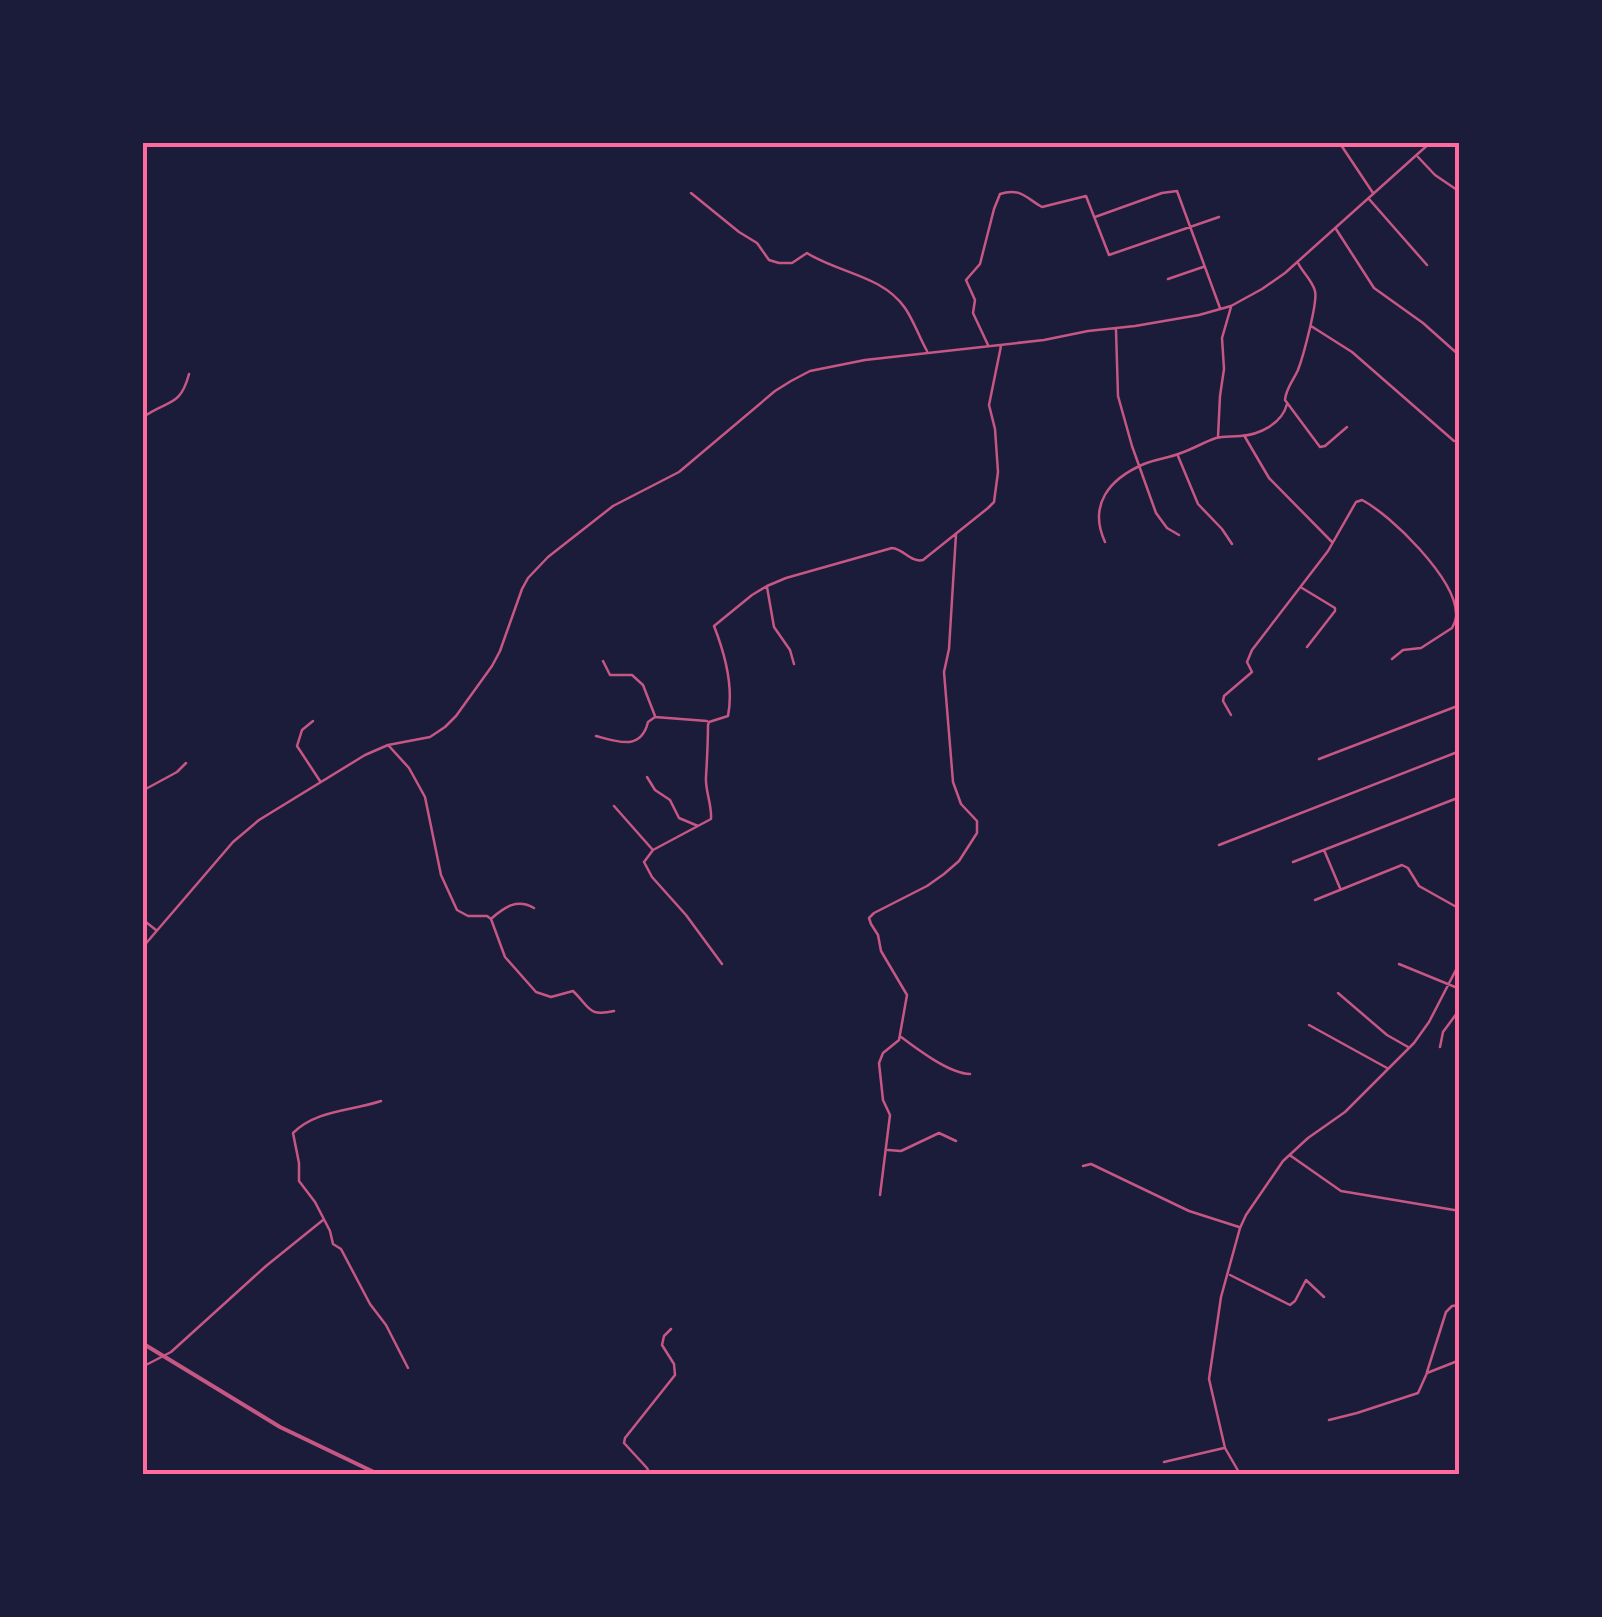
<svg xmlns="http://www.w3.org/2000/svg" width="1602" height="1617" font-family="Lato,sans-serif">
	<style>
		.lines { fill: none; stroke-linecap: round; stroke-linejoin: round }
		.minor { stroke: #c65784; stroke-width: 2.5 }
		.tertiary { stroke: #c65784; stroke-width: 4 }
		.neatline { fill: none; stroke: #ff6b9d; stroke-width: 4 }
	</style>
	<rect width="100%" height="100%" fill="#1b1b3a"/>
	<g class="lines">
		<path class="minor" d="M1339,142L1373,193
			M1418,157L1435,175L1460,192
			M691,193L739,232L757,243L769,260L779,263H792L807,253C838,273 882,275 905,308C914,321 919,337 927,351
			M1369,199L1427,265
			M1095,217L1162,193L1177,191L1220,308
			M1336,229L1374,288L1423,323L1460,356
			M1298,263C1303,273 1312,280 1315,291C1318,302 1303,357 1298,370C1293,381 1286,388 1285,400L1320,447L1325,446L1347,427
			M1168,279L1203,267
			M1311,326L1352,352L1454,441
			M1116,330L1118,396L1132,446L1156,513L1167,528L1179,535
			M988,345L973,313L975,300L966,280L980,264L994,209L1000,194C1021,187 1027,199 1042,207L1086,196L1109,255L1219,217
			M142,418C168,399 180,408 189,374
			M1218,437L1220,396L1224,369L1222,338L1231,307
			M1245,437L1269,478L1332,542
			M1178,456L1198,504L1222,529L1232,544
			M1105,542C1088,505 1109,479 1144,464C1156,459 1169,458 1181,453C1193,449 1204,442 1216,438C1224,436 1232,437 1240,436C1259,435 1282,424 1287,404
			M767,587L774,627L790,650L794,664
			M1302,588L1335,608V611L1307,647
			M603,661L610,675H632L643,685L655,716
			M1231,715L1223,701L1224,696L1252,672L1247,662L1252,650L1328,551L1356,502L1362,500C1391,515 1455,578 1456,613C1457,619 1454,624 1452,628L1421,648L1403,650L1392,659
			M313,721L302,730L297,746L320,781
			M596,736C618,742 641,751 648,722L655,717L707,721
			M389,746L409,768L425,797L441,875L457,910L468,916H487L491,919
			M1319,759L1460,705
			M647,777L655,790L670,800L679,818L698,826
			M142,791L177,772L186,763
			M614,806L652,849
			M1219,845L1460,751
			M1324,850L1340,888
			M1293,862L1460,797
			M1315,900L1402,865L1408,868L1419,886L1460,909
			M492,918C505,907 517,898 534,908
			M142,919L156,930
			M491,919L505,957L536,992L551,997L573,991C590,1007 587,1017 614,1011
			M142,948L233,842L259,820L365,755L388,745L430,737L445,727L456,716L492,666L500,651L522,589L528,578L548,557L613,506L679,472L775,391L791,381L810,371L865,360L1044,340L1088,331L1135,326L1199,315L1231,306L1262,289L1285,273L1431,142
			M722,964L686,915L652,877L644,862L653,850L711,819C712,804 705,791 706,777C707,760 708,743 708,725L709,722L728,716C734,686 725,654 714,626L752,595L767,586L786,578L892,548C904,549 911,563 923,560L988,508L994,502L998,472L995,429L989,405L1001,346
			M1399,964L1460,989
			M1338,993L1387,1035L1408,1047
			M1309,1025L1387,1068
			M901,1037C917,1049 950,1074 970,1074
			M1440,1047L1443,1032L1460,1009
			M381,1101C351,1111 316,1110 293,1133L299,1163V1181L315,1202L330,1231L333,1244L341,1249L370,1304L386,1325L408,1368
			M888,1150L901,1151L939,1133L956,1141
			M1291,1156L1341,1191L1460,1211
			M1083,1166L1091,1164L1189,1211L1239,1227
			M880,1195L890,1115L883,1100L879,1063L883,1053L899,1040L907,995L881,951L878,935L871,924L869,918L874,913L927,886L944,874L959,861L977,833V821L961,804L953,782L944,672L949,649L956,534
			M1458,1252L1460,1253
			M1230,1275L1290,1305L1295,1301L1306,1280L1324,1297
			M142,1367L171,1352L266,1266L323,1220
			M1427,1372L1446,1312L1452,1306L1460,1305
			M1329,1420L1357,1413L1418,1393L1427,1373L1460,1360
			M1164,1462L1224,1448
			M650,1474L647,1468L624,1443L625,1438L675,1375L674,1364L662,1345L664,1336L671,1329
			M1240,1474L1225,1448L1209,1379L1221,1297L1240,1228L1246,1215L1283,1161L1308,1138L1345,1112L1414,1043L1429,1022L1460,962"/>
		<path class="tertiary" d="M142,1343L280,1427L378,1474"/>
	</g>
	<rect width="1602" height="1617" fill="none" stroke="#1b1b3a" stroke-width="290"/>
	<rect x="145" y="145" width="1312" height="1327" class="neatline"/>
</svg>
